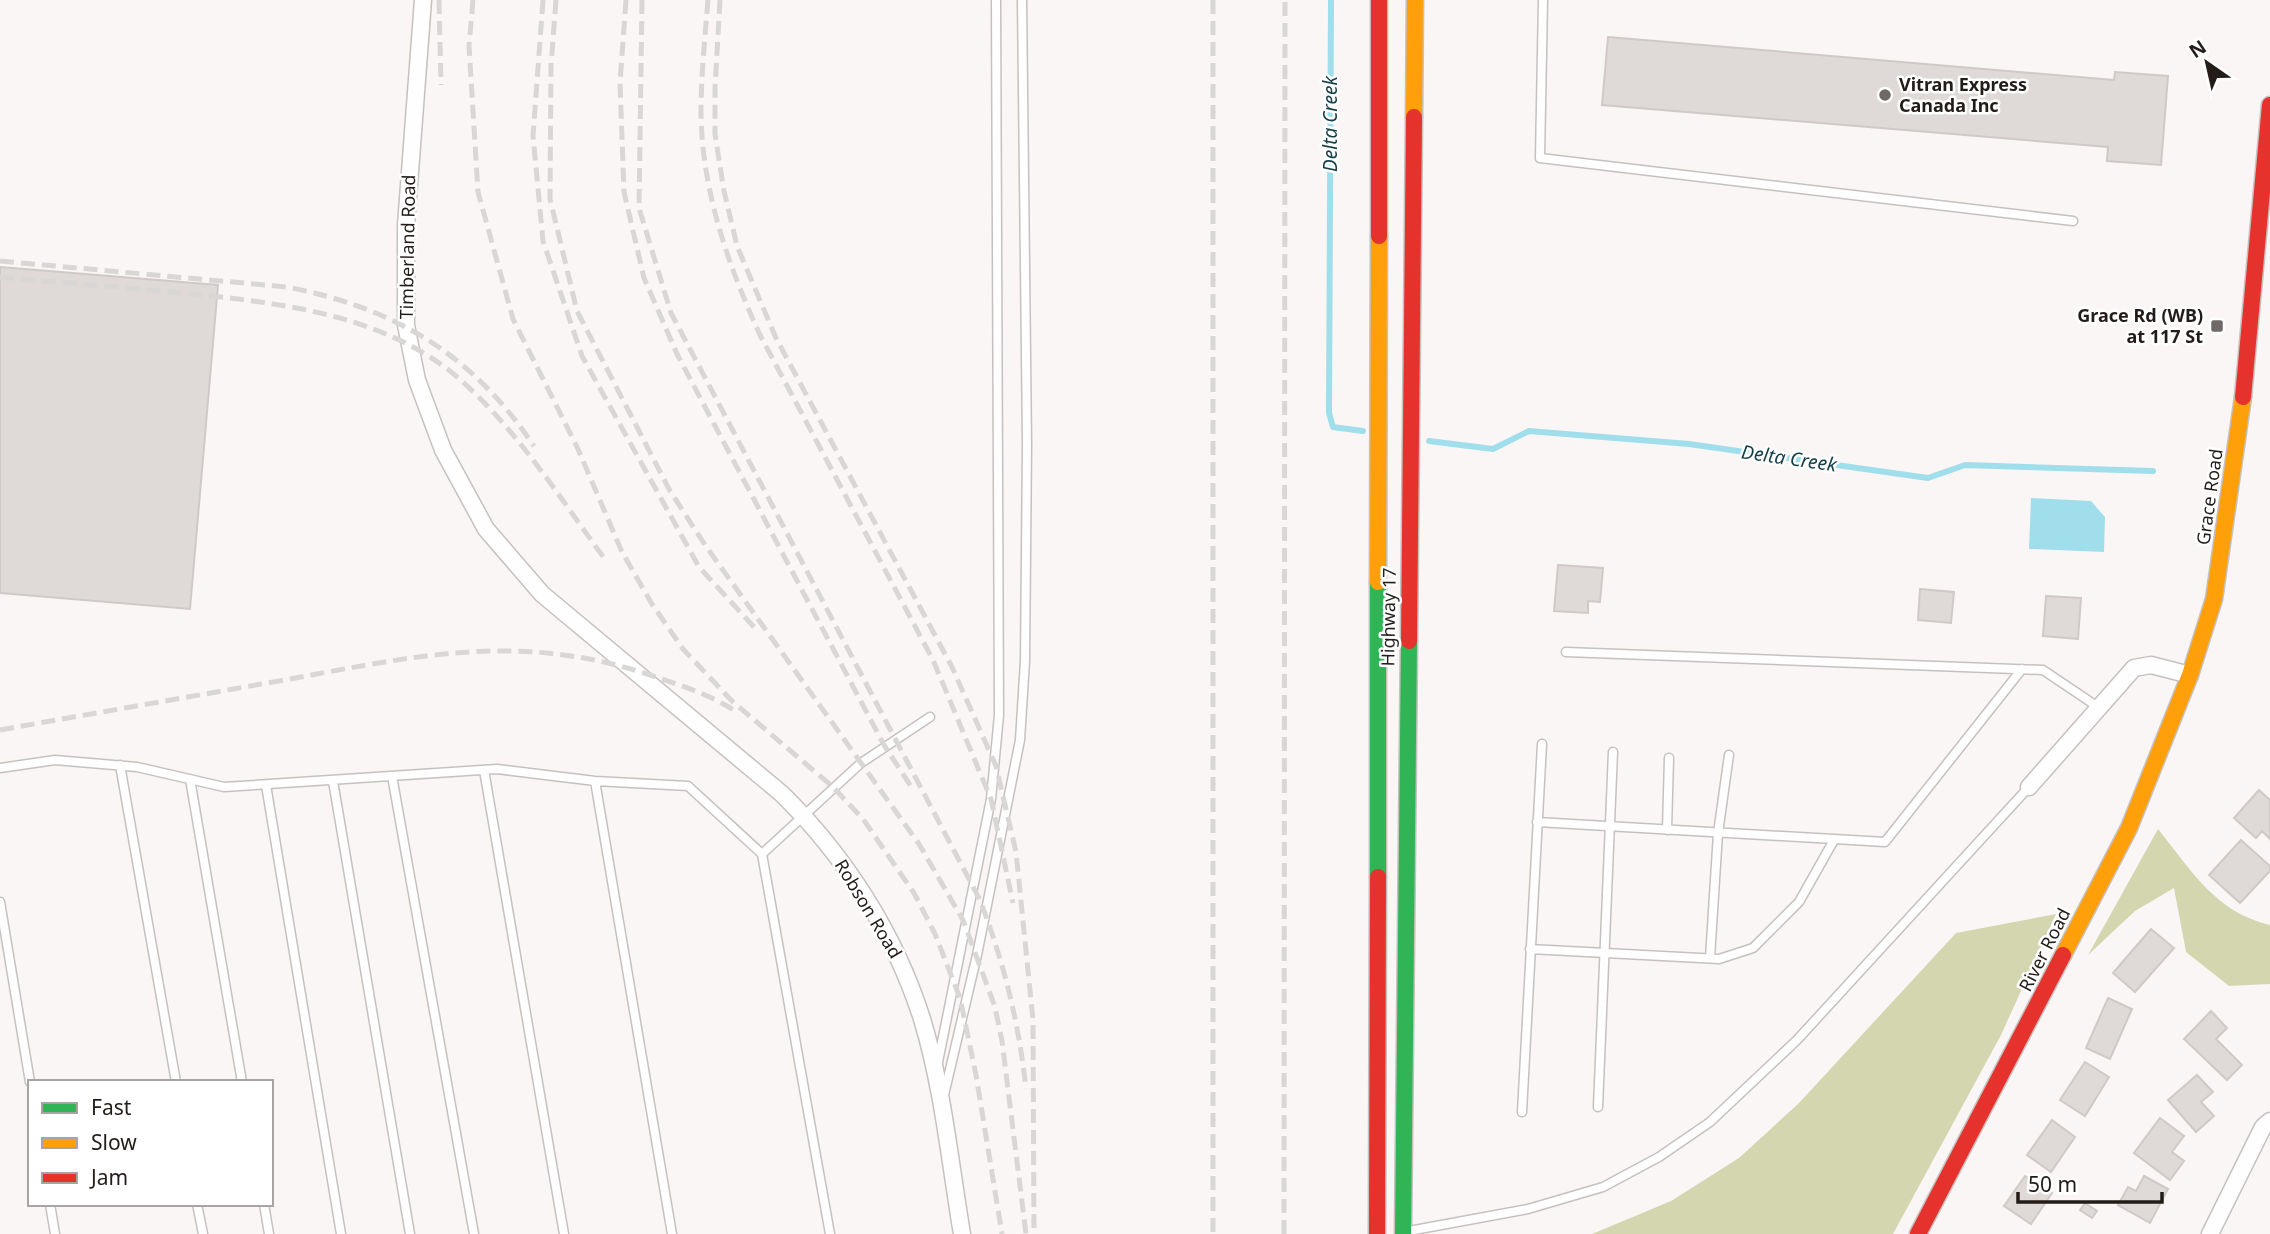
<svg xmlns="http://www.w3.org/2000/svg" width="2270" height="1234" font-family="'Noto Sans',sans-serif">
	<style>
		.forest { fill: #d4d6b0 }
		.water { fill: #a1deeb }
		.lines { fill: none; stroke-linecap: round; stroke-linejoin: round }
		.stream { stroke: #a1deeb; stroke-width: 6 }
		.building { fill: #dfd9d8; stroke: #cfc9c8; stroke-width: 2 }
		.lane-casing { stroke: #c6c1bf; stroke-width: 11 }
		.street-casing { stroke: #c6c1bf; stroke-width: 19 }
		.fast-casing { stroke: #c6c1bf; stroke-width: 19 }
		.slow-casing { stroke: #c6c1bf; stroke-width: 19 }
		.jam-casing { stroke: #c6c1bf; stroke-width: 19 }
		.lane { stroke: #fefefe; stroke-width: 8 }
		.street { stroke: #fefefe; stroke-width: 16 }
		.fast { stroke: #30b455; stroke-width: 16 }
		.slow { stroke: #ff9f0a; stroke-width: 16 }
		.jam { stroke: #e5322d; stroke-width: 16 }
		.rail { stroke: #d8d7d6; stroke-width: 5; stroke-dasharray: 14 7; stroke-linecap: butt }
		.poi-dot { fill: #6e6866; stroke: #fff; stroke-width: 2.5 }
		.labels { text-anchor: middle; stroke-width: 5; stroke-linejoin: round; paint-order: stroke }
		.poi-label { font-size: 18px; font-weight: bold; fill: #231c19; stroke: #fff; text-anchor: start }
		.street-label { font-size: 18px; fill: #231c19; stroke: #fff }
		.water-label { font-size: 19px; font-style: italic; fill: #164048; stroke: #fff }
	</style>
	<rect width="100%" height="100%" fill="#faf6f5"/>
	<path class="forest" d="M2158,829C2192,871 2215,912 2270,925V984L2229,986L2186,952L2174,888L2135,911L2088,955Z
		M2056,914L2001,1035L1893,1234H1592L1671,1201L1739,1158L1799,1103L1956,933Z"/>
	<path class="water" d="M2031,498L2091,501L2105,517L2104,552L2029,549Z"/>
	<g class="lines">
		<path class="stream" d="M1331,0L1329,413L1333,427L1363,431
			M1429,441L1493,449L1529,431L1689,444L1928,478L1965,465L2153,471"/>
	</g>
	<path class="building" d="M1608,37L2114,80L2115,72L2168,76L2161,165L2107,161L2108,147L1602,105Z
		M0,267L218,285L190,609L0,593Z
		M1558,565L1603,568L1600,602L1588,601V613L1554,611Z
		M1920,589L1954,592L1951,623L1918,620Z
		M2046,596L2081,598L2078,639L2043,636Z
		M2259,790L2270,800V839L2262,831L2256,838L2234,818Z
		M2241,840L2270,866V871L2240,903L2209,875Z
		M2151,929L2174,948L2135,992L2113,973Z
		M2108,998L2132,1009L2110,1059L2086,1048Z
		M2211,1011L2227,1028L2216,1039L2242,1065L2227,1080L2184,1039Z
		M2085,1062L2109,1077L2085,1116L2060,1100Z
		M2197,1075L2213,1092L2201,1102L2214,1116L2196,1132L2168,1100Z
		M2160,1118L2184,1136L2172,1152L2184,1161L2170,1180L2134,1153Z
		M2052,1120L2075,1137L2051,1172L2027,1155Z
		M2025,1176L2052,1193L2031,1224L2004,1206Z
		M2144,1176L2168,1189L2150,1223L2118,1205L2128,1187L2136,1191Z
		M2085,1203L2097,1211L2092,1218L2080,1210Z"/>
	<g class="lines">
		<g class="lane-casing">
			<path id="lane" d="M1543,0L1540,158L2073,221
				M1566,652L2043,670L2098,707
				M120,765L176,1082
				M0,768L55,760L137,767L224,787L497,769L595,781L688,786L762,854L830,1234
				M484,770L564,1234
				M392,776L474,1234
				M190,779L242,1082
				M333,781L410,1234
				M595,781L672,1234
				M266,785L341,1234
				M1537,822L1885,842L2022,669
				M1667,830L1669,758
				M762,854L861,763L930,717
				M0,902L30,1082
				M1530,949L1719,959L1753,948L1799,902L1834,840
				M1710,958L1718,833L1729,755
				M938,1062L991,799L999,715L996,0
				M944,1095L977,955L1020,740L1025,661L1027,444L1022,0
				M1598,1107L1613,752
				M1522,1112L1542,744
				M50,1204L55,1234
				M197,1204L203,1234
				M264,1204L269,1234
				M1409,1231L1528,1209L1603,1187L1659,1157L1710,1122L1797,1040L2029,787"/>
		</g>
		<g class="street-casing">
			<path id="street" d="M423,0L406,225V325L417,380L443,450L486,529L542,594L782,794C845,856 895,934 922,1019C943,1088 950,1163 962,1234
				M2029,787L2134,668L2151,665L2190,675
				M2210,1234L2263,1127L2270,1121"/>
		</g>
		<g class="fast-casing">
			<path id="fast" d="M1378,877V582
				M1403,1234L1409,641"/>
		</g>
		<g class="slow-casing">
			<path id="slow" d="M1414,117L1415,0
				M1378,582L1379,236
				M2063,955L2129,828L2190,675L2214,599L2243,397"/>
		</g>
		<g class="jam-casing">
			<path id="jam" d="M1379,236V0
				M2243,397L2270,105
				M1409,641L1414,117
				M1377,1234L1378,877
				M1918,1234L2063,955"/>
		</g>
		<use href="#lane" class="lane"/>
		<use href="#street" class="street"/>
		<use href="#fast" class="fast"/>
		<use href="#slow" class="slow"/>
		<use href="#jam" class="jam"/>
		<path class="rail" d="M439,0L441,85
			M473,0L469,46L478,192L513,319L578,449L622,552L652,604L683,649L732,701L833,787L863,819L914,893L935,934L960,998L976,1075L1002,1234
			M543,0L533,136L543,241L582,356L699,567L754,627
			M556,0L551,66L550,199L577,311L670,491L705,545L919,844L963,920L995,1007L1002,1041L1026,1234
			M626,0L620,83L624,192L644,278L677,354L884,745L914,791
			M642,0L639,208L671,313L980,900C1004,963 1019,1023 1026,1089
			M708,0C705,37 701,75 701,113C702,191 728,265 760,335L933,660L991,799L1013,903
			M720,0L715,88V134L724,191L737,246L776,338L952,667L996,766L1016,852L1033,1020L1034,1234
			M1213,0V1234
			M0,261L287,287C395,308 472,354 534,446
			M0,277C53,282 106,286 159,291C263,301 383,309 464,383C521,435 562,501 607,562
			M0,730C89,714 178,699 267,683C405,659 512,629 650,675C680,685 712,695 738,713
			M1284,1234L1285,0"/>
	</g>
	<g class="poi-dot">
		<circle cx="1885" cy="95" r="7"/>
		<rect x="2210" y="319" width="14" height="14" rx="3.5"/>
	</g>
	<g class="labels">
		<g class="poi-label">
			<text x="1899" y="91">Vitran Express<tspan x="1899" dy="21">Canada Inc</tspan></text>
			<text x="2203" y="322" text-anchor="end">Grace Rd (WB)<tspan x="2203" dy="21">at 117 St</tspan></text>
		</g>
		<g class="street-label">
			<text transform="translate(408 247) rotate(-89)" y="6">Timberland Road</text>
			<text transform="translate(2210 497) rotate(-82)" y="6">Grace Road</text>
			<text transform="translate(1389 617) rotate(-89)" y="6">Highway 17</text>
			<text transform="translate(868 909) rotate(59)" y="6">Robson Road</text>
			<text transform="translate(2045 950) rotate(-63)" y="6">River Road</text>
		</g>
		<g class="water-label">
			<text transform="translate(1330 124) rotate(-90)" y="7">Delta Creek</text>
			<text transform="translate(1789 458) rotate(8)" y="7">Delta Creek</text>
		</g>
	</g>
	<rect x="28" y="1080" width="245" height="126" fill="#ffffff" stroke="#a7a4a3" stroke-width="2"/>
	<rect x="42" y="1103" width="35" height="10" fill="#30b455" stroke="#a7a4a3" stroke-width="2"/>
	<text x="91" y="1115" font-size="21" fill="#231c19">Fast</text>
	<rect x="42" y="1138" width="35" height="10" fill="#ff9f0a" stroke="#a7a4a3" stroke-width="2"/>
	<text x="91" y="1150" font-size="21" fill="#231c19">Slow</text>
	<rect x="42" y="1173" width="35" height="10" fill="#e5322d" stroke="#a7a4a3" stroke-width="2"/>
	<text x="91" y="1185" font-size="21" fill="#231c19">Jam</text>
	<g transform="translate(2207 63) rotate(326)" stroke="#ffffff" stroke-width="5" paint-order="stroke">
	<path d="M0-5L12 26L0 18L-12 26Z" fill="#231c19"/>
	<text y="-10" font-size="19" font-weight="bold" text-anchor="middle" fill="#231c19">N</text>
	</g>
	<path d="M2018 1192v10h144v-10" fill="none" stroke="#231c19" stroke-width="3.5"/>
	<text x="2028" y="1192" font-size="21" fill="#231c19" stroke="#ffffff" stroke-width="5" paint-order="stroke">50 m</text>
</svg>
